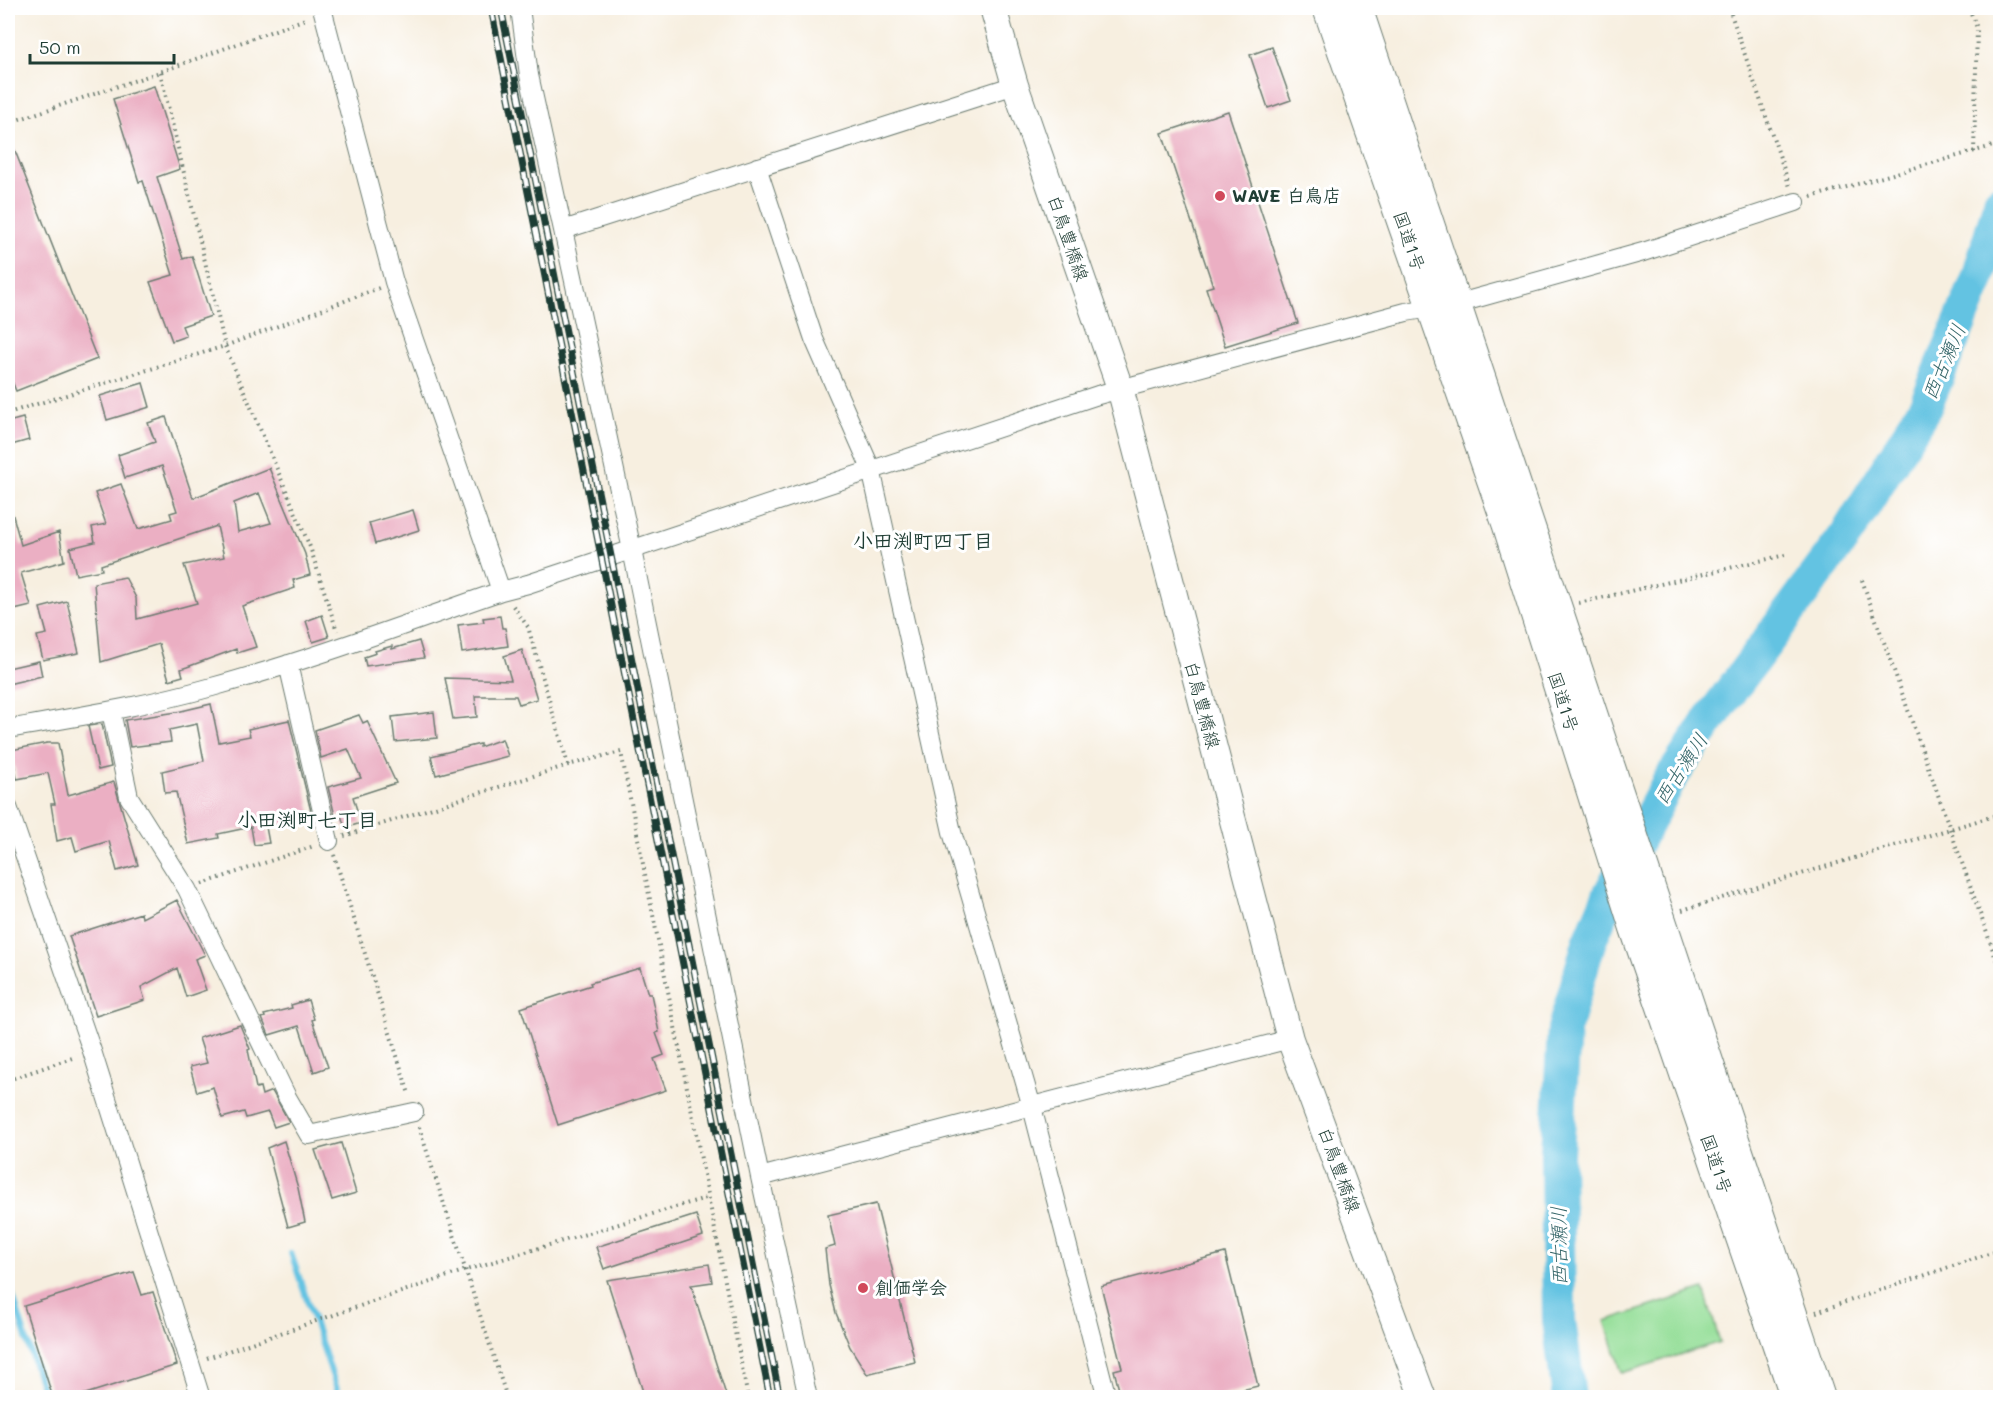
<svg xmlns="http://www.w3.org/2000/svg" width="2008" height="1405" font-family="Mali,'Klee One',sans-serif">
	<style>
		.green { fill: #96df9a; stroke: #5a8e67; stroke-width: 1.5 }
		.lines { fill: none; stroke-linecap: round; stroke-linejoin: round }
		.stream { stroke: #64c3e2; stroke-width: 6 }
		.river { stroke: #64c3e2; stroke-width: 34 }
		.building { fill: #ebafc3; fill-rule: evenodd }
		.minor-casing { stroke: #6b7b70; stroke-width: 20 }
		.secondary-casing { stroke: #6b7b70; stroke-width: 28 }
		.trunk-casing { stroke: #6b7b70; stroke-width: 32 }
		.path { stroke: #6b7b70; stroke-width: 4; stroke-dasharray: 1.5 4.5; stroke-linecap: butt }
		.minor { stroke: #fff; stroke-width: 18 }
		.secondary { stroke: #fff; stroke-width: 26 }
		.trunk { stroke: #fff; stroke-width: 30 }
		.rail-casing { stroke: #1f3d34; stroke-width: 7 }
		.rail { stroke: #fff; stroke-width: 4.5; stroke-dasharray: 14; stroke-linecap: butt }
		.poi-dot { fill: #d1495b; stroke: #fff; stroke-width: 2 }
		.labels { text-anchor: middle; stroke-width: 6; stroke-linejoin: round; paint-order: stroke }
		.poi-label { font-size: 18px; font-weight: bold; fill: #1f3d34; stroke: #fff; text-anchor: start }
		.street-label { font-size: 18px; fill: #1f3d34; stroke: #fff }
		.water-label { font-size: 20px; font-style: italic; fill: #346568; stroke: #fff }
		.neighbourhood-label { font-size: 20px; font-weight: bold; fill: #1f3d34; stroke: #fff }
	</style>
	<rect width="100%" height="100%" fill="#fff"/>
	<filter id="ink" filterUnits="userSpaceOnUse"><feTurbulence type="fractalNoise" baseFrequency=".0167" numOctaves="2"/><feDisplacementMap in="SourceGraphic" scale="12" xChannelSelector="R" yChannelSelector="G"/><feConvolveMatrix kernelMatrix="1 2 1 2 8 2 1 2 1" color-interpolation-filters="sRGB"/></filter>
	<filter id="wash" filterUnits="userSpaceOnUse"><feTurbulence type="fractalNoise" baseFrequency=".008" numOctaves="4" result="noise"/><feDisplacementMap in="SourceGraphic" scale="24" xChannelSelector="R" yChannelSelector="G"/><feGaussianBlur stdDeviation="1.35" result="paint"/><feColorMatrix in="noise" values="0 0 0 0 0 0 0 0 0 0 0 0 0 0 0 0 0 1.4 0 .05"/><feComposite in="paint" operator="in"/></filter>
	<g filter="url(#wash)">
		<rect width="100%" height="100%" fill="#f7efe0"/>
		<path class="green" d="M1704,1289L1720,1342L1622,1373L1605,1321Z"/>
		<g class="lines">
			<path class="stream" d="M291,1253L340,1398
				M8,1281L45,1398"/>
			<path class="river" d="M1569,1398L1559,1320L1557,1154L1564,1029L1589,943L1610,893L1669,781L1716,711L1848,532L1925,407L1978,279L2000,201"/>
		</g>
		<g id="blocks">
			<path class="building" d="M1272,47L1291,100L1268,108L1250,55Z
				M154,86L180,169L157,177L183,259L192,256L211,316L182,326L186,336L172,341L150,282L173,275L143,181L139,182L113,99Z
				M1228,111L1298,323L1225,346L1206,288L1213,286L1162,133Z
				M8,133L97,359L16,391L8,371Z
				M143,383L150,407L107,420L100,396Z
				M166,417L193,498L269,468L305,554L310,575L293,580L295,588L242,606L256,647L237,653L236,649L187,667L181,669L183,676L169,680L159,644L101,662L94,583L125,577L136,598L137,619L197,603L184,565L224,557L217,526L101,565L102,570L76,575L70,548L95,542L92,527L106,524L95,493L121,484L138,529L172,519L170,513L177,511L162,466L125,478L118,455L155,442L148,423ZM259,493L271,523L238,532L234,503Z
				M23,418L29,440L8,446V422Z
				M413,510L419,530L375,544L369,523Z
				M8,512H12L21,545L59,532L64,561L21,573L31,606L14,610L8,588Z
				M67,601L79,653L43,660L37,636L47,634L40,608Z
				M322,615L329,637L313,642L306,621Z
				M500,616L502,628H505L508,646L462,653L458,625L484,622L483,618Z
				M419,641L424,658L366,666L364,657L376,653L375,651L392,646V649Z
				M522,650L537,699L519,704L516,696H475L477,717L453,719L445,678L511,680L504,656Z
				M39,661L42,676L8,684V668Z
				M211,704L219,742L250,736L248,729L289,720L313,820L266,827L269,843L254,845L251,827L218,834L219,838L188,844L176,792L165,793L162,771L204,761L197,724L169,730L171,742L130,747L125,720L177,712Z
				M434,712L437,738L395,742L392,717Z
				M359,715L363,723L367,721L396,783L353,797L361,823L345,828L341,815L335,816L328,787L361,778L348,749L321,758L315,730Z
				M102,724L111,767L98,770L88,726Z
				M502,739L508,756L436,775L431,756L480,744V747Z
				M47,743H58L68,795L114,782L138,865L117,871L109,841L76,851L72,837L57,841L51,804H55L48,773L17,779L11,750Z
				M177,900L205,955L195,959L206,990L186,997L177,968L141,987L145,1000L96,1016L69,936L141,913L142,918Z
				M640,968L648,994H651L659,1032L656,1033L664,1055L654,1059L666,1090L558,1125L521,1008L591,985L590,983Z
				M308,1000L314,1019L312,1020L328,1067L314,1072L299,1026L269,1035L262,1018L265,1017L264,1015L292,1008L291,1005Z
				M240,1025L250,1049L248,1050L256,1088L260,1087L262,1095L272,1091L289,1122L274,1127L268,1112L246,1118L244,1112L222,1118L213,1087L197,1092L190,1067L207,1063L199,1038Z
				M284,1141L298,1188L305,1222L288,1227L267,1148Z
				M341,1143L356,1193L332,1200L315,1150Z
				M876,1204L915,1362L867,1374L850,1347L836,1313L829,1285L825,1249L835,1246L828,1215Z
				M696,1215L703,1236L604,1269L596,1247Z
				M1225,1253L1258,1386L1209,1398H1121L1114,1370L1122,1368L1101,1286Z
				M709,1264L712,1282L691,1285L727,1398H645L607,1280Z
				M134,1272L142,1295L153,1292L177,1365L73,1398H53L24,1306Z"/>
		</g>
	</g>
	<g filter="url(#ink)">
		<use href="#blocks" fill-opacity="0" stroke="#6b7b70" stroke-width="1.5"/>
		<g class="lines">
			<g class="minor-casing">
				<path id="minor" d="M322,8L394,282L501,591
					M520,8L529,75L563,230L1015,85
					M757,167L814,339L871,469L952,832L1032,1107L1107,1398
					M563,230L632,550L760,1177L808,1398
					M288,664L329,841
					M111,711L129,797L187,889L287,1097L309,1135L414,1112
					M8,729C76,717 145,706 212,687C310,660 406,624 501,591L528,584L1098,395L1406,312L1456,304L1643,252L1796,202
					M8,807L92,1051L201,1398
					M760,1177L1290,1039"/>
			</g>
			<g class="secondary-casing">
				<path id="secondary" d="M993,8L1015,85L1120,388L1290,1039L1423,1398"/>
			</g>
			<g class="trunk-casing">
				<path id="trunk" d="M1328,8L1507,523L1635,928L1796,1398
					M1357,8L1820,1398"/>
			</g>
			<path class="path" d="M1729,8L1790,187
				M1969,8L1977,28L1974,153
				M160,72L225,346L310,547L337,631
				M8,123L160,72L308,18
				M1811,197L2000,144
				M8,413L225,346L379,288
				M1862,580L2000,970
				M1579,603L1785,555
				M513,606L528,627L568,765
				M344,836L568,765L621,752L748,1398
				M334,855L409,1094
				M202,884L314,846
				M1682,910L2000,814
				M8,1080L75,1057
				M419,1127L507,1398
				M1816,1312L2000,1250
				M207,1358L466,1270L709,1197"/>
			<use href="#minor" class="minor"/>
			<use href="#secondary" class="secondary"/>
			<use href="#trunk" class="trunk"/>
			<g class="rail-casing">
				<path id="rail" d="M491,8L770,1398
					M501,8L780,1398"/>
			</g>
			<use href="#rail" class="rail"/>
		</g>
	</g>
	<g class="poi-dot">
		<circle cx="1220" cy="196" r="6"/>
		<circle cx="863" cy="1288" r="6"/>
	</g>
	<g class="labels">
		<g class="poi-label">
			<text x="1232" y="202">WAVE 白鳥店</text>
			<text x="875" y="1294">創価学会</text>
		</g>
		<g class="street-label">
			<text transform="translate(1068 238) rotate(71)" y="6">白鳥豊橋線</text>
			<text transform="translate(1409 241) rotate(71)" y="6">国道1号</text>
			<text transform="translate(1563 702) rotate(72)" y="6">国道1号</text>
			<text transform="translate(1202 705) rotate(75)" y="6">白鳥豊橋線</text>
			<text transform="translate(1716 1164) rotate(71)" y="6">国道1号</text>
			<text transform="translate(1339 1170) rotate(70)" y="6">白鳥豊橋線</text>
		</g>
		<g class="water-label">
			<text transform="translate(1944 362) rotate(-67)" y="7">西古瀬川</text>
			<text transform="translate(1681 769) rotate(-57)" y="7">西古瀬川</text>
			<text transform="translate(1559 1246) rotate(-91)" y="7">西古瀬川</text>
		</g>
		<g class="neighbourhood-label">
			<text x="923" y="548">小田渕町四丁目</text>
			<text x="307" y="827">小田渕町七丁目</text>
		</g>
	</g>
	<rect width="2008" height="1405" fill="none" stroke="#fff" stroke-width="30"/>
	<path d="M30 54v9h144v-9" fill="none" stroke="#1f3d34" stroke-width="3"/>
	<text x="39" y="54" font-size="18" fill="#1f3d34" stroke="#ffffff" stroke-width="4.5" paint-order="stroke">50 m</text>
</svg>
